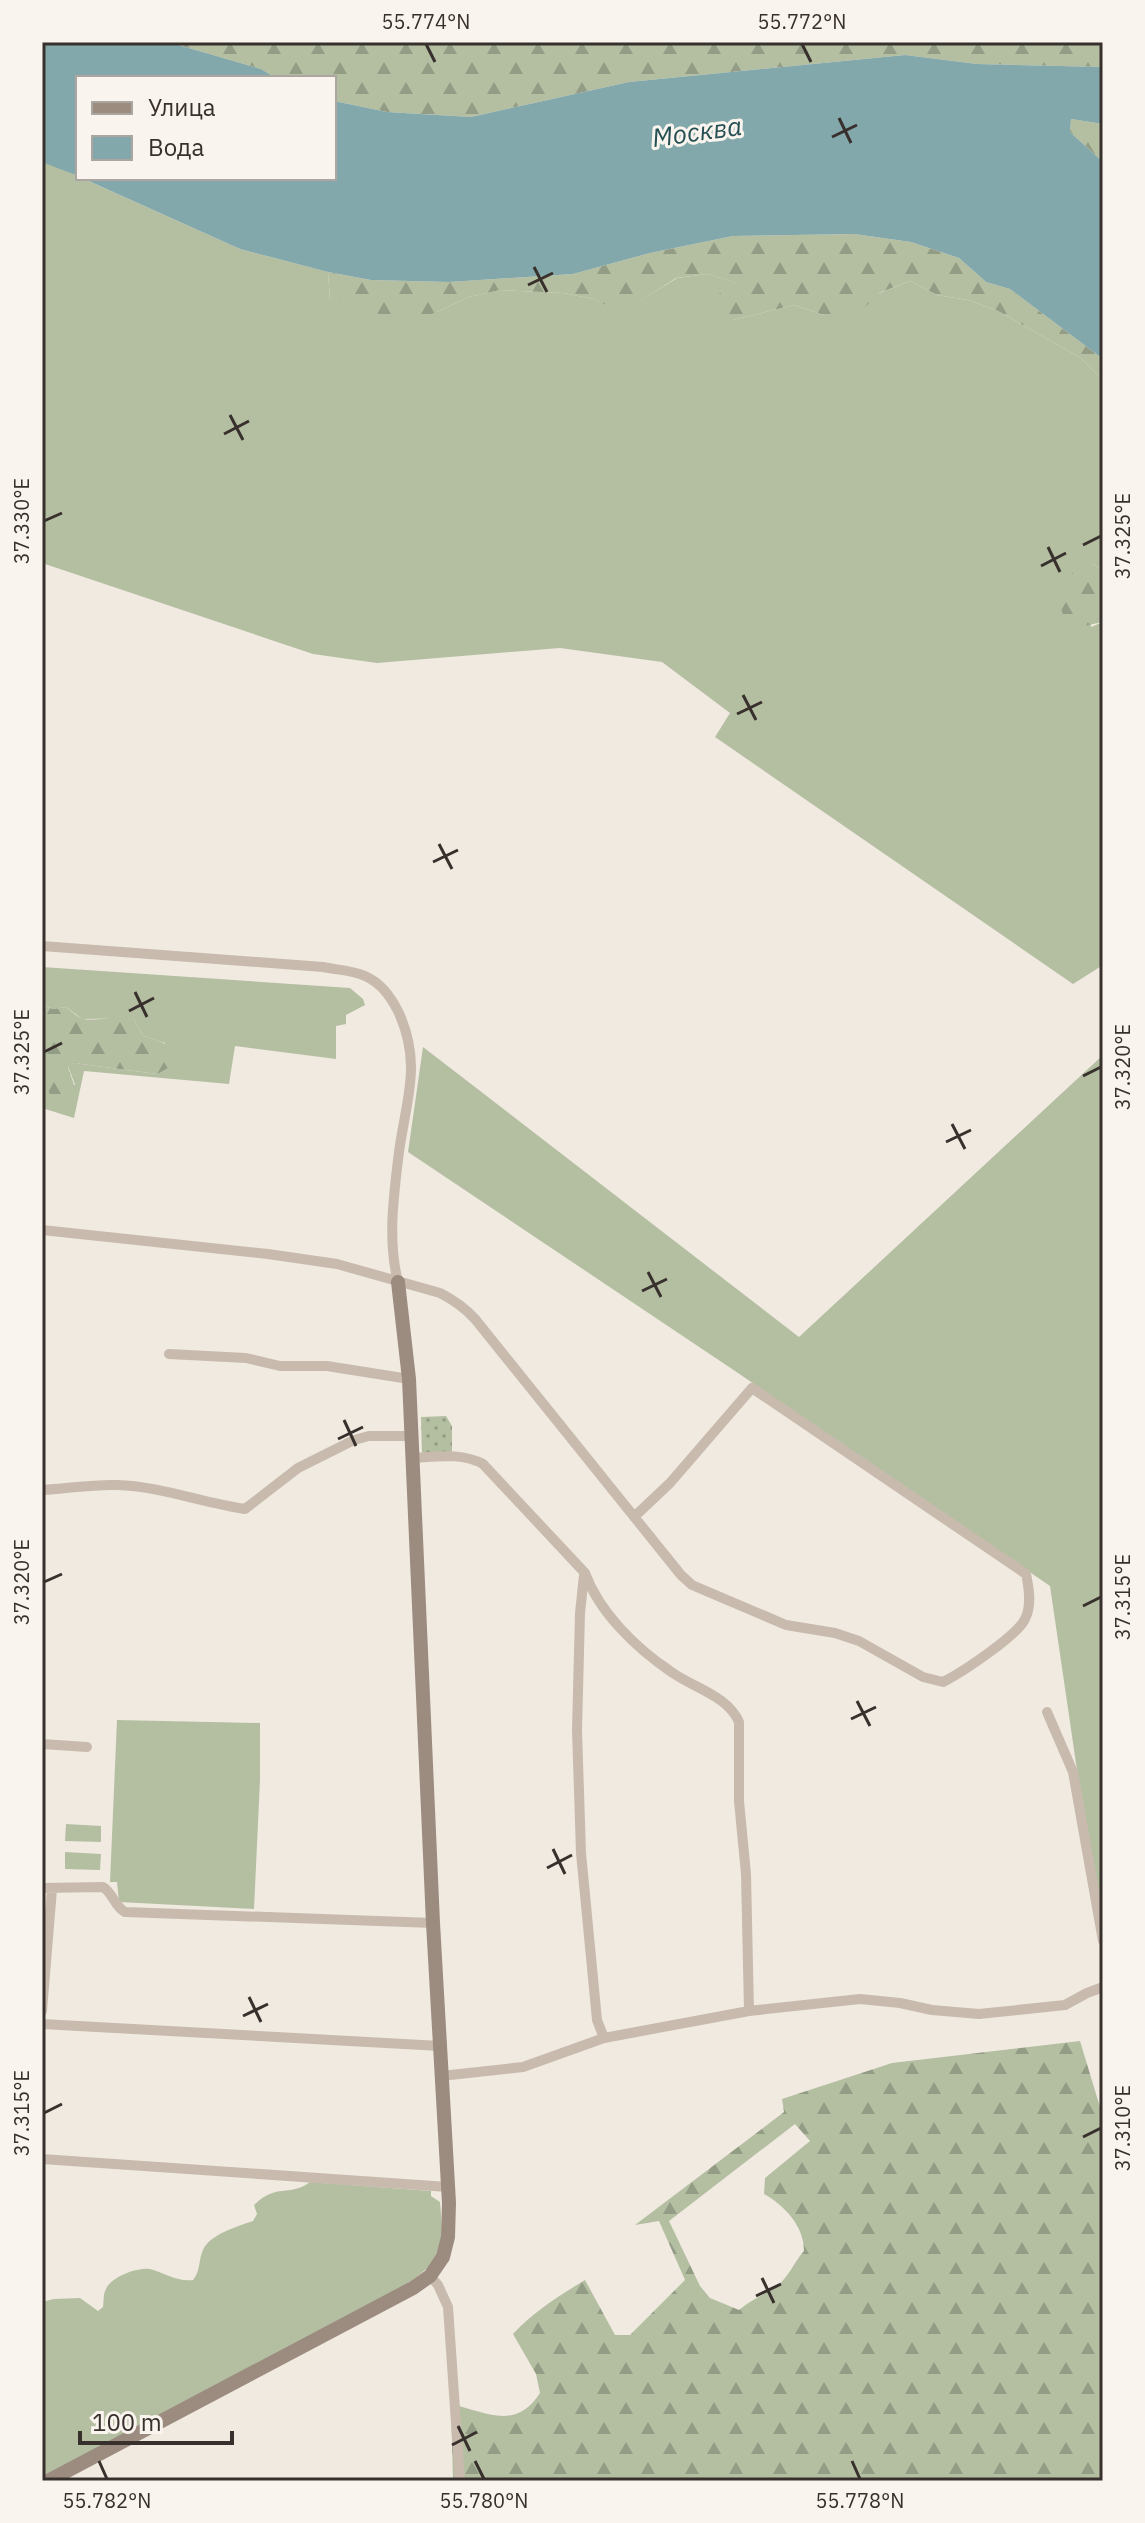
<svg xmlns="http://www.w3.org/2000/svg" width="1145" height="2523" font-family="'IBM Plex Sans',sans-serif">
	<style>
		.grass { fill: #b4bfa2 }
		.forest { fill: url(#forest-firs); fill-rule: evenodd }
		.park { fill: url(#park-dots) }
		.water { fill: #83a8ab }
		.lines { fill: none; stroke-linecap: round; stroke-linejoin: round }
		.street { stroke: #c8bbae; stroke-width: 10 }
		.secondary { stroke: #9c8b7f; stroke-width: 14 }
		.ticks { fill: none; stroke: #38302c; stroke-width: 3 }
		.labels { text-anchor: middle; stroke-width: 6; stroke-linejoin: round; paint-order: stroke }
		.water-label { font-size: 26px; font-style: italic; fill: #255055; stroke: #f9f4ed }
		.neatline { fill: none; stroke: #38302c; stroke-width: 3 }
		.ticks-label { font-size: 20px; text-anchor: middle; fill: #38302c }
	</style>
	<defs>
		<pattern id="forest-firs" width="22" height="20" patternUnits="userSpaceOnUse" patternTransform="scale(2)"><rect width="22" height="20" fill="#b4bfa2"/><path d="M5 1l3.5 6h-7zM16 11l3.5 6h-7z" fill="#939c84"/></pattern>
		<pattern id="park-dots" width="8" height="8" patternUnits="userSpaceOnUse" patternTransform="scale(2)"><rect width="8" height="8" fill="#b4bfa2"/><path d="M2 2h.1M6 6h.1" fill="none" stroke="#939c84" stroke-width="1.8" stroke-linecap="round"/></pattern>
	</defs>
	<rect width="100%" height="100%" fill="#f1eae1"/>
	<path class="grass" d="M42,162L55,166L240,249L328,272L330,300L437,312L469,297L500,290L563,293L594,299L622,312L677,278L708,274L738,283L733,320L794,305L824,315L910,281L937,295L968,300L998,311L1081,358L1103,380V571L1093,564L1091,627L1103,622V965L1073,984L715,737L730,713L662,662L560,648L377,663L313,654L42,563Z
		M42,967L350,988L363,999L365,1005L346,1015V1024L336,1026V1059L235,1046L229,1084L84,1071L74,1118L42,1108V1082L45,1085H75L68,1066L74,1063L157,1074L165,1043L143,1036L133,1018L82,1019L66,1007L53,1009L42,1005Z
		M423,1047L799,1337L1103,1055V1918L1082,1804L1050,1586L738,1373L408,1152Z
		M117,1720L260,1723V1780L254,1909L119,1902L117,1882H110Z
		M66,1824L101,1826V1842L65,1841Z
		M65,1852L101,1854L100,1870L65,1869Z
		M310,2182L431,2191V2196L440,2202C444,2250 443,2260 402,2287L42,2477V2302L54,2299L80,2298L98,2311L103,2307C104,2301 103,2294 106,2289C111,2277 137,2267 150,2269C165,2273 177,2282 193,2280C201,2270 198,2261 203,2250C209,2235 238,2226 253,2221L257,2214L254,2205C278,2182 288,2198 310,2182Z"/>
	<path class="forest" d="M168,42H1103V67L977,64L905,55L629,82L471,117L387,112L334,101V78H276L261,69Z
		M1071,119L1103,124V162L1070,132Z
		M854,234L911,242L959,258L986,282L1010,289L1103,359V380L1081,358L998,311L968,300L937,295L910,281L879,293L856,316L824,315L794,305L733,320L712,298L737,283L708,274L676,278L622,313L594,299L563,293L500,290L469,297L437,312L408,322L330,300L328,272L371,280L449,282L573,274L650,253L733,236Z
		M1093,564L1103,571V622L1074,628C1050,604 1061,593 1076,566Z
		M42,1005L53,1009L66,1007C71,1011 78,1018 84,1019C92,1021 119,1017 127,1014L133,1018L143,1036C164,1043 176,1042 168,1068L157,1074L74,1063L68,1067L76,1091L64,1101L58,1102L52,1097L42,1082Z
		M1080,2041L1103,2117V2481H453L451,2404C486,2412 516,2431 540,2393L536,2374L513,2334C534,2311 559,2296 585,2280L615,2335H630L685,2280L659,2221L635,2225L784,2112L782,2099L892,2063ZM795,2124L810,2141L765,2178L764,2194C785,2206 804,2226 804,2251C794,2262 789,2277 777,2286C764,2295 751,2300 739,2310L710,2298L700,2286L669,2221Z"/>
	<path class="park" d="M446,1416L452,1426V1453H422L421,1417Z"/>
	<path class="water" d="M42,42H168L261,69L276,78H78V176L42,162Z
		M905,55L977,64L1103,67V124L1071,119L1070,132L1103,162V359L1010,289L986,282L959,258L911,242L854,234L733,236L650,253L573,274L449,282L371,280L328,272L240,249L82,178H334V101L387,112L471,117L629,82Z"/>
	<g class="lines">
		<path class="street" d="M42,946L323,967C337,970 352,970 365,976C381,983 390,996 398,1011C424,1067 404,1104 398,1160C393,1201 388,1242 398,1282
			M42,1230L268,1254L337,1264L440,1293C454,1300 464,1307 475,1319L681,1575L692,1585L786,1625L835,1633L859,1641L923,1677L943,1682C961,1673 1017,1636 1025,1619C1032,1606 1029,1588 1026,1574L752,1388L670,1483L634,1517
			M169,1354L246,1358L280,1366H327L409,1379
			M411,1458C435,1457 461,1452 483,1464L585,1573C599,1612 636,1648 670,1671C693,1688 727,1695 739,1722V1801L746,1874L749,2011
			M42,1490C66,1489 92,1484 117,1485C160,1486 202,1503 245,1509L298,1468L354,1440L369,1436H411
			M584,1575L580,1613L577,1730L581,1853L597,2020L604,2038
			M1047,1712L1073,1772L1103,1941
			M42,1744L87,1747
			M42,1888L103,1887C114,1894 114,1906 125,1912L433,1923
			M42,2011L52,1889
			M42,2024L440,2046
			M441,2076L523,2067L604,2038L749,2011L860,1999L900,2003L932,2010L979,2014L1065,2005L1087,1993L1103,1987
			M42,2159L448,2187
			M430,2276L438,2285L448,2307L460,2481"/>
		<path class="secondary" d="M48,2481L413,2288L430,2276L443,2257L448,2237L449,2203L433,1923L409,1379L398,1282"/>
	</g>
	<path class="ticks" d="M426,44L435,62M802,44L811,62M839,118L851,143M832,137L857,125M534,267L547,292M528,285L553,273M230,415L243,440M224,434L249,421M44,521L62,513M1083,545L1101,536M1048,547L1060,572M1041,566L1066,553M743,695L756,720M737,714L762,702M439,844L452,869M433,862L458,850M135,992L147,1017M129,1011L154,998M44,1052L62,1043M1083,1076L1101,1067M952,1124L965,1149M946,1142L971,1130M648,1272L661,1297M642,1291L667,1279M344,1420L356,1446M338,1439L363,1427M44,1582L62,1574M1083,1606L1101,1597M857,1701L870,1726M851,1719L876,1707M553,1849L565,1874M547,1868L572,1855M249,1997L261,2022M243,2016L268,2004M44,2113L62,2104M1083,2137L1101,2128M762,2278L774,2303M756,2296L781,2284M458,2426L470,2451M452,2445L477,2432M99,2461L107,2479M475,2461L484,2479M852,2461L860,2479"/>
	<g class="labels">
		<g class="water-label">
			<text transform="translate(697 132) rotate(-8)" y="9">Москва</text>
		</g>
	</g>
	<rect width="1145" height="2523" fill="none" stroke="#f9f4ed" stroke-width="88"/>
	<rect x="76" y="76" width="260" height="104" fill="#f9f4ed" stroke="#aca6a0" stroke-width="2"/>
	<rect x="92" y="102" width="40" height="12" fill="#9c8b7f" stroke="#aca6a0" stroke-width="2"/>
	<text x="148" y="116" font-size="24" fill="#38302c">Улица</text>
	<rect x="92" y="136" width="40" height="24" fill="#83a8ab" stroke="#aca6a0" stroke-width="2"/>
	<text x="148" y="156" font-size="24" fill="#38302c">Вода</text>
	<path d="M80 2431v12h152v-12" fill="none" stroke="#38302c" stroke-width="4"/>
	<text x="92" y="2431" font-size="24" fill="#38302c" stroke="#f9f4ed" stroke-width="6" paint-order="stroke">100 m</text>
	<rect x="44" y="44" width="1057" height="2435" class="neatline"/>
	<g class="ticks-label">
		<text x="426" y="29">55.774°N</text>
		<text x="802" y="29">55.772°N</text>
		<text transform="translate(22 521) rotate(-90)" y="7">37.330°E</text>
		<text transform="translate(1123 536) rotate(-90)" y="7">37.325°E</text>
		<text transform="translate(22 1052) rotate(-90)" y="7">37.325°E</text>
		<text transform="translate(1123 1067) rotate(-90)" y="7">37.320°E</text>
		<text transform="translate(22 1582) rotate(-90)" y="7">37.320°E</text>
		<text transform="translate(1123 1597) rotate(-90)" y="7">37.315°E</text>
		<text transform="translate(22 2113) rotate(-90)" y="7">37.315°E</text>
		<text transform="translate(1123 2128) rotate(-90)" y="7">37.310°E</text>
		<text x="107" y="2508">55.782°N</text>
		<text x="484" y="2508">55.780°N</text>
		<text x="860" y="2508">55.778°N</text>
	</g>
</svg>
